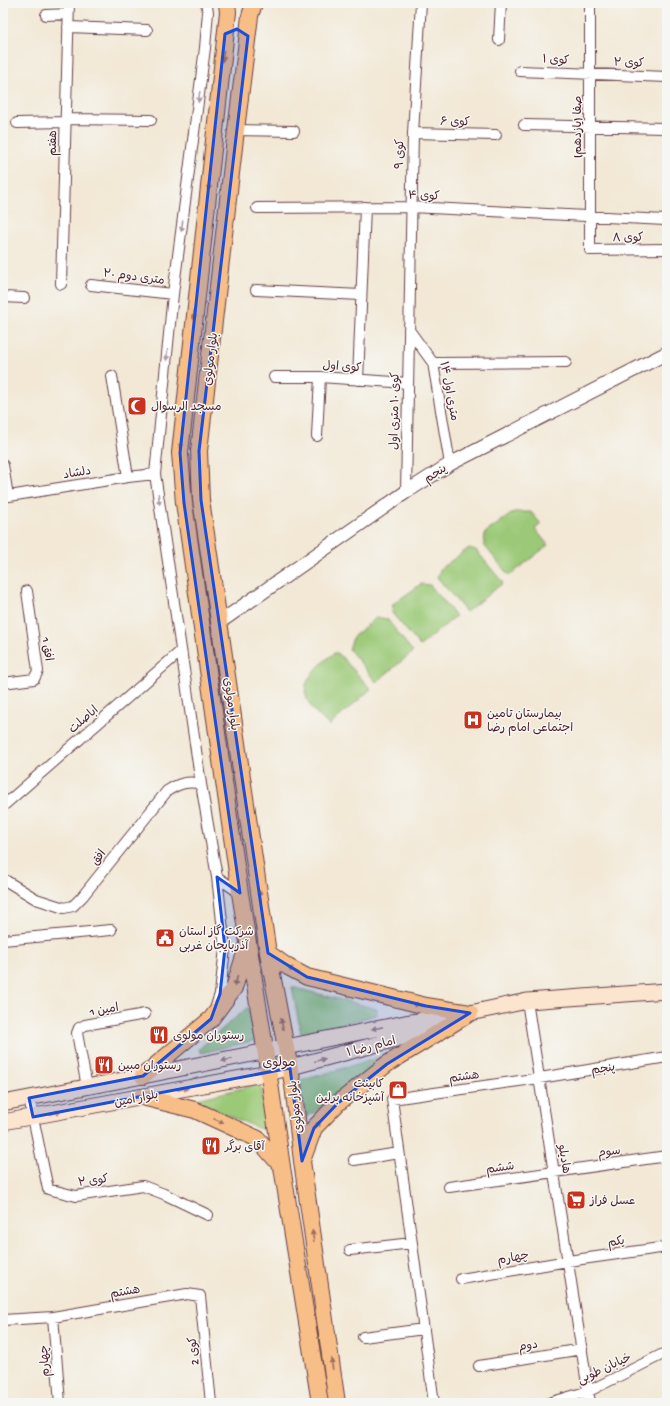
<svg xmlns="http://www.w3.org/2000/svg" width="670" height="1406" font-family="'Gochi Hand','Playpen Sans Arabic',sans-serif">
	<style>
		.green { fill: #9bc977; stroke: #727451 }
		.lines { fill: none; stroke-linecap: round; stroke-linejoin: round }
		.minor-casing { stroke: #633d44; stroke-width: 12 }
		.tertiary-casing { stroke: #633d44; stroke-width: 15 }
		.secondary-casing { stroke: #633d44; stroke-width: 17 }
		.primary-casing { stroke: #633d44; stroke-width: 18 }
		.minor { stroke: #fff; stroke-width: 10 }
		.tertiary { stroke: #fff; stroke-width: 13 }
		.secondary { stroke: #fce5cf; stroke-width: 15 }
		.primary { stroke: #f7be88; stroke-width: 16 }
		.oneway { fill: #a06e5a }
		.oneway2 { fill: #ae9aa0 }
		.oneway3 { fill: #a3827d }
		.marked { fill: #1d4ed8; fill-opacity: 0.2; stroke: #1d4ed8; stroke-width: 3; stroke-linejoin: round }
		.labels { text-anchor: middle; stroke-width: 3; stroke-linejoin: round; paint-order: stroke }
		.street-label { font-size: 12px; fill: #4a1f2b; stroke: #f6f6f2 }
		.poi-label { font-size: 12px; fill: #4a1f2b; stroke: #f6f6f2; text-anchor: start }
		.neighbourhood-label { font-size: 13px; fill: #4a1f2b; stroke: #f6f6f2 }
	</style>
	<rect width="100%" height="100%" fill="#f6f6f2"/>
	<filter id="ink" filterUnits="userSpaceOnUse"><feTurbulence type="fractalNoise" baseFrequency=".025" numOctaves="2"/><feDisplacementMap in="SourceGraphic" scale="8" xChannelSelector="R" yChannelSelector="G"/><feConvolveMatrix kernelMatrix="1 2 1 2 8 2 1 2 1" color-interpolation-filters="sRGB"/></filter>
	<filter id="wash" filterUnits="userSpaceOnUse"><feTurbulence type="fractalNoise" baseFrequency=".012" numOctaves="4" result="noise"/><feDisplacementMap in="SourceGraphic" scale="16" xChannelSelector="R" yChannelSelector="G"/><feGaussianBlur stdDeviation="0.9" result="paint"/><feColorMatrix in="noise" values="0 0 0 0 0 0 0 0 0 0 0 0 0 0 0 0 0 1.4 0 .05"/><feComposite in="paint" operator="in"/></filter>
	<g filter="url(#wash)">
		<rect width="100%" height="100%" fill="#f2e8d5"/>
		<path class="green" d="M514,512H531L541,524L535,529L548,545L509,576L484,545L485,533Z
			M469,548L476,550L503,583L466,612L437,577L441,568Z
			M421,584L430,585L456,616L420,646L392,613L393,604Z
			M377,617L387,619L413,652L376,682L349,649L353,637Z
			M334,653H338L371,689L329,726C323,719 313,712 309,703C296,682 320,665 334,653Z
			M292,987L377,1009V1015L301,1034Z
			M248,1007L257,1040L201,1053L199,1049Z
			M381,1057L382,1061L306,1118L300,1081Z
			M260,1084L269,1126L263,1130L196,1102L197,1099Z"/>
	</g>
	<g filter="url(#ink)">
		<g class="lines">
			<g class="minor-casing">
				<path id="minor" d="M206,3L208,12L205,48L173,294L155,474L201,784L217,877L225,948L220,994L216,1006
					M590,3V250L667,249
					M46,15L68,14
					M68,27L147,30
					M499,40L501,3
					M520,71L667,77
					M66,119L151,120
					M17,123L65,122
					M524,125L665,128
					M236,130L294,131
					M413,133L496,135
					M257,208L411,207L665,220
					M61,284L69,3
					M91,285L173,294
					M256,290L361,295
					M3,297L24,298
					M409,330L433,363L450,464
					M433,363L566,362
					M112,376L128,477
					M274,377H320L408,383
					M358,380L365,207
					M317,436L320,377
					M3,465L8,496
					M406,492L413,133L421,3
					M3,497L128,477L155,474
					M3,683L34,679L38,671L27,591
					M3,806L181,651
					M217,877L240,893
					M3,879L36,899L64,908L73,906L82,897L167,791C178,784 188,780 201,784
					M3,940L111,930
					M527,1001L590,1403
					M87,1087L77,1033L79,1028L85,1025L145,1014
					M29,1098L48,1189L76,1196L143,1186L164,1194L208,1215
					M354,1160L399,1153
					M449,1187L667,1156
					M350,1250L412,1243
					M461,1279L568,1261L667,1247
					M53,1317L60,1403
					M3,1320L53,1317L187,1294L200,1296L211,1403
					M363,1337L424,1329
					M479,1366L582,1349
					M434,1403L392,1099L540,1078L667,1057
					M549,1403L589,1391L667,1352"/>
			</g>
			<g class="tertiary-casing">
				<path id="tertiary" d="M220,622L406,492L450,464L667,353"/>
			</g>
			<g class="secondary-casing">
				<path id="secondary" d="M3,1103L143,1076L405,1023L470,1013L527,1001L667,991
					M3,1122L269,1073L415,1034L444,1023"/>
			</g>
			<g class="primary-casing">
				<path id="primary" d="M227,3L228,12L180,453L184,503L240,893L263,1035L282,1167L320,1403
					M254,3L250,16L236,130L199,451L201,500L268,953L293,1085L302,1161L337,1403
					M268,953L288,967L307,977L426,1006L470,1013
					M143,1076L211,1019L234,988L247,947
					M142,1097L195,1110L258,1139L282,1167
					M303,1158L314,1128L338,1103L387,1064L470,1013"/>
			</g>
			<use href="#minor" class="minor"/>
			<use href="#tertiary" class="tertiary"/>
			<use href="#secondary" class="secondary"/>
			<use href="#primary" class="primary"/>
		</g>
		<defs><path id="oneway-solid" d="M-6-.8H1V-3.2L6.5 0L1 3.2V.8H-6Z"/></defs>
		<g class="oneway">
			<use href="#oneway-solid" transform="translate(223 56) rotate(96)"/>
			<use href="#oneway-solid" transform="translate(209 185) rotate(96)"/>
			<use href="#oneway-solid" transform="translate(194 314) rotate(96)"/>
			<use href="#oneway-solid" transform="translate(181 443) rotate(96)"/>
			<use href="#oneway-solid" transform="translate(260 896) rotate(-98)"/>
			<use href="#oneway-solid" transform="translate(293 970) rotate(-153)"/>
			<use href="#oneway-solid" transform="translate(236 981) rotate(108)"/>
			<use href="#oneway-solid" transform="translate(418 1005) rotate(-166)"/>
			<use href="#oneway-solid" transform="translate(282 1024) rotate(-101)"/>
			<use href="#oneway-solid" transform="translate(219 1121) rotate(24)"/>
			<use href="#oneway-solid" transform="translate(317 1126) rotate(-53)"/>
			<use href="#oneway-solid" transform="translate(313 1236) rotate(-98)"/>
			<use href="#oneway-solid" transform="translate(332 1364) rotate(-98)"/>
		</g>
		<g class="oneway2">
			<use href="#oneway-solid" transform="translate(199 97) rotate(98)"/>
			<use href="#oneway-solid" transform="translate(182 226) rotate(98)"/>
			<use href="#oneway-solid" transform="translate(167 355) rotate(96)"/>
			<use href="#oneway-solid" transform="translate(159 499) rotate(82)"/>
		</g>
		<g class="oneway3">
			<use href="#oneway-solid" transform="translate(377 1028) rotate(169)"/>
			<use href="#oneway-solid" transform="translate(227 1060) rotate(169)"/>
			<use href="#oneway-solid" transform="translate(320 1060) rotate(-15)"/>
			<use href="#oneway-solid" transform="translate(183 1089) rotate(-11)"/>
			<use href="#oneway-solid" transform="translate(55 1113) rotate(-11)"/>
		</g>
	</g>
	<path class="marked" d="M237,29L248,36L199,451L201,500L268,953L307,977L426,1006L470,1013L387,1064L338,1103L314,1128L302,1161L290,1068L33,1117L29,1098L143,1076L211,1019L220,994L225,948L217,877L240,893L184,503L180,453L225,34Z"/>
	<defs>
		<g id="mosque-square" transform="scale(1)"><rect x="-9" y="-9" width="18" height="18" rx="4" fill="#c8321e" stroke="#f6f6f2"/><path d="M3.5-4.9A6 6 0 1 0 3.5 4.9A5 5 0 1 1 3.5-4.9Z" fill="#fff"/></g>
		<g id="hospital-square" transform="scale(1)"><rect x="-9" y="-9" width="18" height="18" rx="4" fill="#c8321e" stroke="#f6f6f2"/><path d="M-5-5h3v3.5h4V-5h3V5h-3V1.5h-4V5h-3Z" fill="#fff"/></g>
		<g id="civic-square" transform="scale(1)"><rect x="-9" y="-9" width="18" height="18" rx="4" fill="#c8321e" stroke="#f6f6f2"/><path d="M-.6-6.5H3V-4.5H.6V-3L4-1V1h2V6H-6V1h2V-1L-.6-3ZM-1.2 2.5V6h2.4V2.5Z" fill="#fff"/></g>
		<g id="restaurant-square" transform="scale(1)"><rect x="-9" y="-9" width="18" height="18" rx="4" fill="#c8321e" stroke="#f6f6f2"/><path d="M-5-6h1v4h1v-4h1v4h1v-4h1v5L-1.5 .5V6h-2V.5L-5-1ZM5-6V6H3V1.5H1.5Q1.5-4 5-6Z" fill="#fff"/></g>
		<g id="shop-square" transform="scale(1)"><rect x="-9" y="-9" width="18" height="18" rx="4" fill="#c8321e" stroke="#f6f6f2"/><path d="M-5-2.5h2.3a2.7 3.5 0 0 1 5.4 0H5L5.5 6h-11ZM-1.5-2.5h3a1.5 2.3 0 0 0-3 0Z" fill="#fff"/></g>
		<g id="supermarket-square" transform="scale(1)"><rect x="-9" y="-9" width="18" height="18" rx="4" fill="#c8321e" stroke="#f6f6f2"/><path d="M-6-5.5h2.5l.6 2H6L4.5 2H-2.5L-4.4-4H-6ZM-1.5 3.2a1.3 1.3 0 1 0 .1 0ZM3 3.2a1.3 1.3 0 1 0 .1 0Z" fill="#fff"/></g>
	</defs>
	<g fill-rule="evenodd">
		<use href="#mosque-square" x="137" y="406"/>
		<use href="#hospital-square" x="473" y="720"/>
		<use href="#civic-square" x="165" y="938"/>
		<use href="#restaurant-square" x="159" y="1035"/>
		<use href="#restaurant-square" x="104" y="1065"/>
		<use href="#shop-square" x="398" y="1090"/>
		<use href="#restaurant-square" x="211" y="1146"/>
		<use href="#supermarket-square" x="576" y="1200"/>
	</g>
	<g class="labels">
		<g class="street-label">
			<text transform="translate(556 59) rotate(3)" y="4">کوی ۱</text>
			<text transform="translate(629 62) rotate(2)" y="4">کوی ۲</text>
			<text transform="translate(455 121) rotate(1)" y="4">کوی ۶</text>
			<text transform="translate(577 127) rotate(-90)" y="4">صفا (یازدهم)</text>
			<text transform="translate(52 143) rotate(-89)" y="4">هفتم</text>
			<text transform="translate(399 154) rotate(-89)" y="4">کوی ۹</text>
			<text transform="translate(424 195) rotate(2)" y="4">کوی ۴</text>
			<text transform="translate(628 237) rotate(-1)" y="4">کوی ۸</text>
			<text transform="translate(134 276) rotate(7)" y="4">۲۰ متری دوم</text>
			<text transform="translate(210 359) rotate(-83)" y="4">بلوار مولوی</text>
			<text transform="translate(342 366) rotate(4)" y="4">کوی اول</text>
			<text transform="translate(450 391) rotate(79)" y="4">۱۴ متری اول</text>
			<text transform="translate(394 411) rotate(-89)" y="4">کوی ۱۰ متری اول</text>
			<text transform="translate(77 472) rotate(-9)" y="4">دلشاد</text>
			<text transform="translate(435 473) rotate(-33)" y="4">پنجم</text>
			<text transform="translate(48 649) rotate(82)" y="4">افق 1</text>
			<text transform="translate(232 704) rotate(82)" y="4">بلوار مولوی</text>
			<text transform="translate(83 719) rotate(-41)" y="4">اباصلت</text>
			<text transform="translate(98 857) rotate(-52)" y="4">افق</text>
			<text transform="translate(104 1009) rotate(-10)" y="4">امین 1</text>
			<text transform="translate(371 1046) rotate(-15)" y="4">امام رضا ۱</text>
			<text transform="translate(603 1068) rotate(-9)" y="4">پنجم</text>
			<text transform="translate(464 1076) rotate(-8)" y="4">هشتم</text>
			<text transform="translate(136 1098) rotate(-11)" y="4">بلوار امین</text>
			<text transform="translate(295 1107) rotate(-97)" y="4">بلوار مولوی</text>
			<text transform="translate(609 1151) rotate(-8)" y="4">سوم</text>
			<text transform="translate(565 1159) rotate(81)" y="4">هادیلو</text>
			<text transform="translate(500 1167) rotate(-8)" y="4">ششم</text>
			<text transform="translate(93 1180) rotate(-8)" y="4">کوی ۲</text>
			<text transform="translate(616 1241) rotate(-8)" y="4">یکم</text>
			<text transform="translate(513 1257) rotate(-10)" y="4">چهارم</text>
			<text transform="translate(125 1291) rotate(-10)" y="4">هشتم</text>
			<text transform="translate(528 1345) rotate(-9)" y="4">دوم</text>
			<text transform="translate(193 1351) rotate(-96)" y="4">کوی 2</text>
			<text transform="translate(44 1361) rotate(-94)" y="4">چهارم</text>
			<text transform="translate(604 1368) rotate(-25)" y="4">خیابان طوبی</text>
		</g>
		<g class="poi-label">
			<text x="151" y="410">مسجد الرسوال</text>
			<text x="487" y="717">بیمارستان تامین<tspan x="487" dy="14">اجتماعی امام رضا</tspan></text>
			<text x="179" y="935">شرکت گاز استان<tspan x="179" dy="14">آذربایجان غربی</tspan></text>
			<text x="173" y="1039">رستوران مولوی</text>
			<text x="118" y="1069">رستوران مبین</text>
			<text x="384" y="1087" text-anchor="end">کابینت<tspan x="384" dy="14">آشپزخانه برلین</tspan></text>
			<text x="225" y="1150">آقاى برگر</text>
			<text x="590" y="1204">عسل فراز</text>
		</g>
		<g class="neighbourhood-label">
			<text x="279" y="1066">مولوی</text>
		</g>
	</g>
	<rect width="670" height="1406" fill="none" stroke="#f6f6f2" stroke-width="16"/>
</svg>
